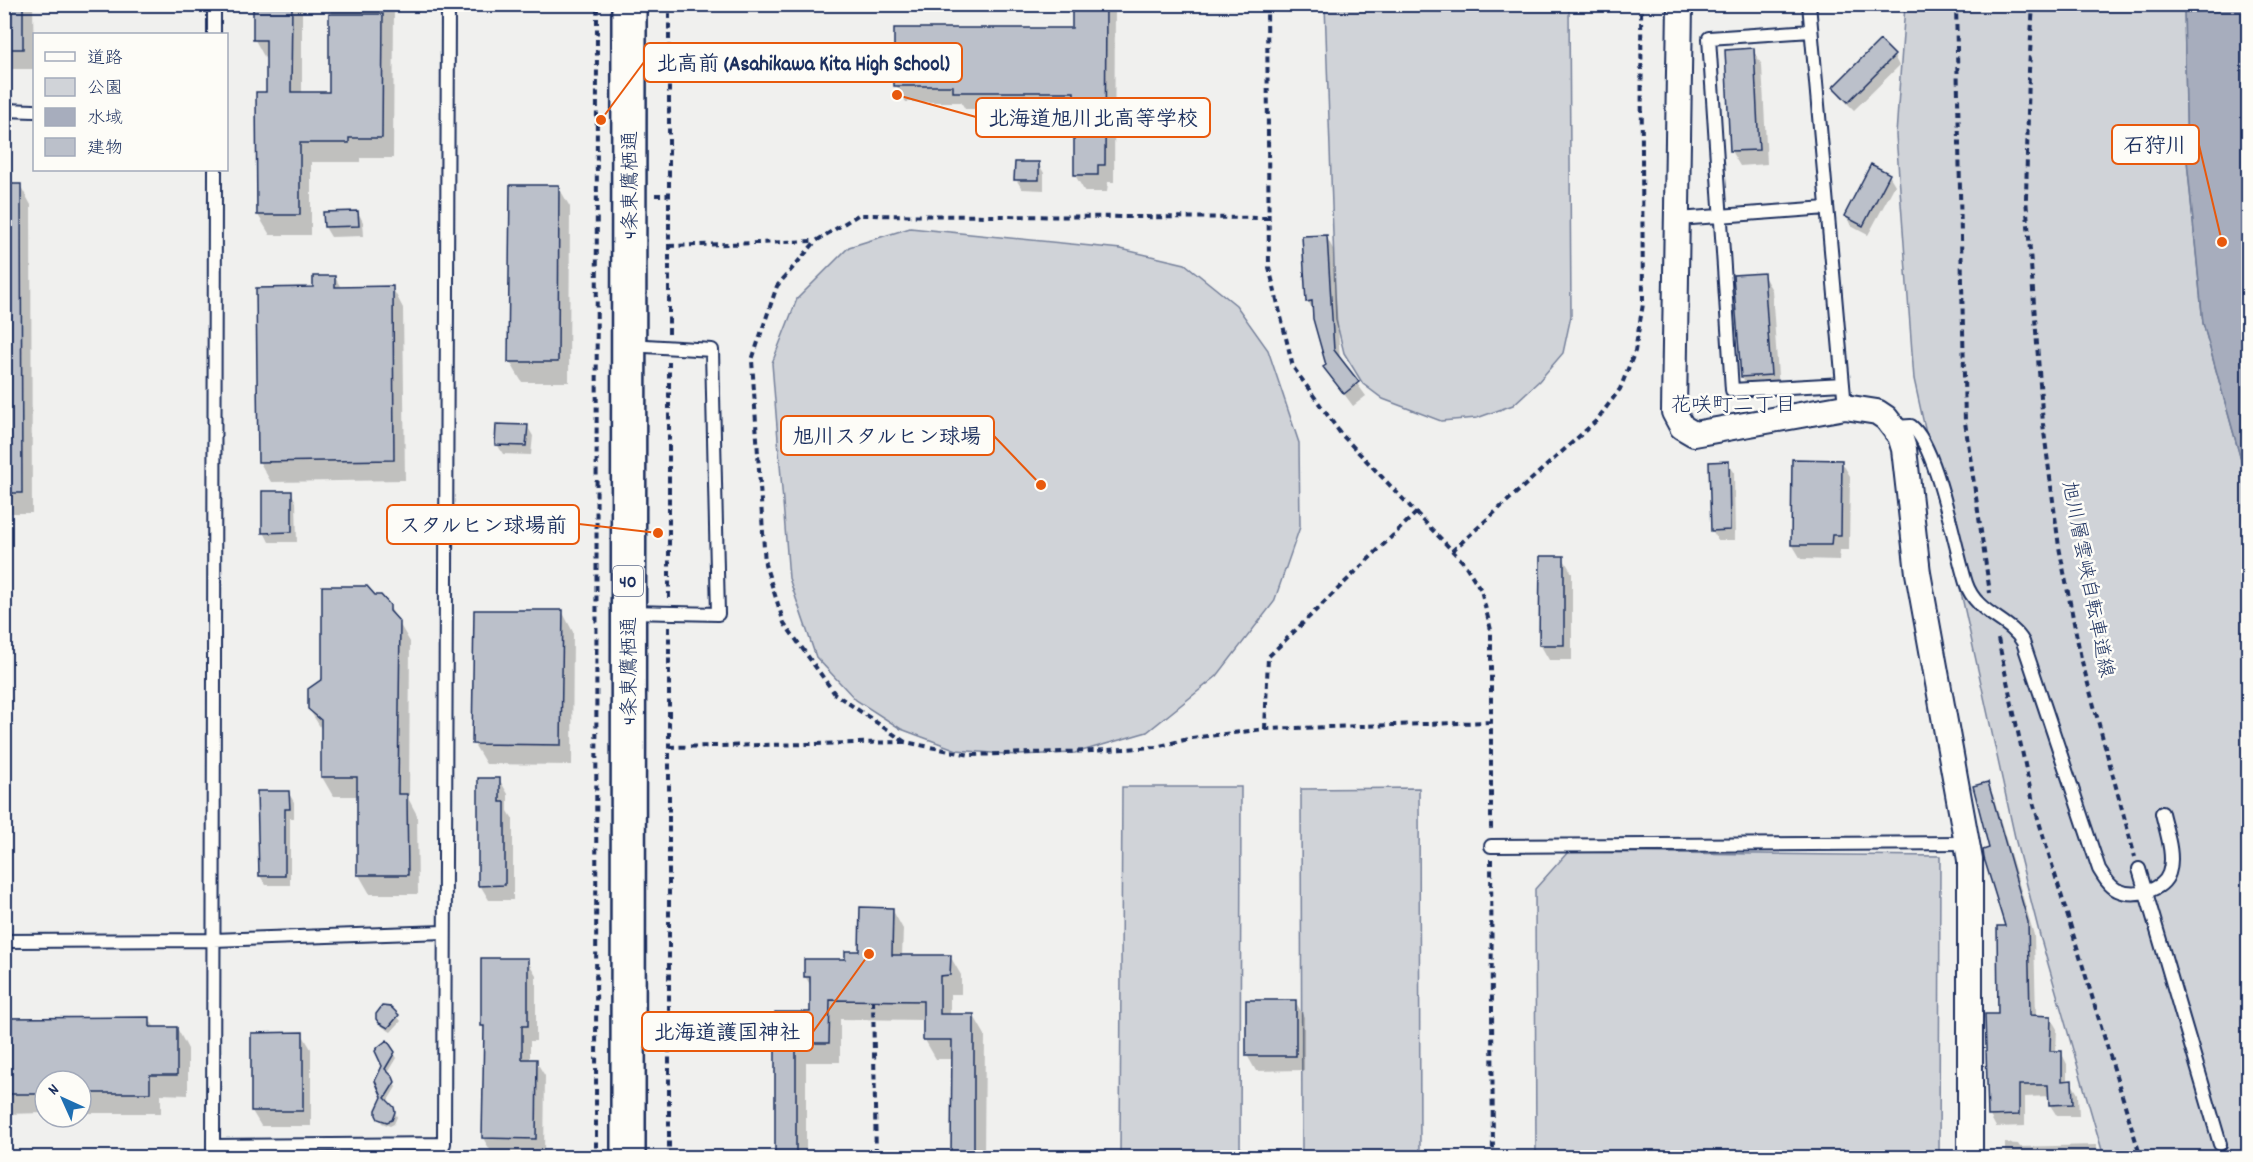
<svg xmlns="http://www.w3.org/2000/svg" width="2253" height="1162" font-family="Dekko,'Klee One',sans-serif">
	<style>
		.green { fill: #d0d3d8; stroke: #76819b; stroke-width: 1.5 }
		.water { fill: #a7adbd; stroke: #6f7b97; stroke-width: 1.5 }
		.shadow { fill: #0003 }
		.building { fill: #bbc0ca; stroke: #1b2f5e; stroke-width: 1.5 }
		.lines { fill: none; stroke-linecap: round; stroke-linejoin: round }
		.lane-casing { stroke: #1b2f5e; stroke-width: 16 }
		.street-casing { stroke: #1b2f5e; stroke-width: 28 }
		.highway-casing { stroke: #1b2f5e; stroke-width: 38 }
		.path { stroke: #1b2f5e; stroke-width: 4; stroke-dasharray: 6 4.5; stroke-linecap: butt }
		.lane { stroke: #fdfcf7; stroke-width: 12 }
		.street { stroke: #fdfcf7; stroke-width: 24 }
		.highway { stroke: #fdfcf7; stroke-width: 33 }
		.labels { text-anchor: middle; stroke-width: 5; stroke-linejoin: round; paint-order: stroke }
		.shield { fill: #fdfcf7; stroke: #5f6c8c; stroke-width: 1.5 }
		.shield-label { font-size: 18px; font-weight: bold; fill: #1b2f5e }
		.street-label { font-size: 20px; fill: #1b2f5e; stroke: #fdfcf7 }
		.neighbourhood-label { font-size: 21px; fill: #1b2f5e; stroke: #fdfcf7 }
		.leader { fill: none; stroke: #e8590c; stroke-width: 2 }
		.callout-dot { fill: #e8590c; stroke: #fdfcf7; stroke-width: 2 }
		.callout { fill: #fdfcf7; stroke: #e8590c; stroke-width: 2 }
		.callout-label { font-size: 21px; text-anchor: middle; font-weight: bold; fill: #1b2f5e }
	</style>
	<rect width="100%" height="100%" fill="#f0f0ee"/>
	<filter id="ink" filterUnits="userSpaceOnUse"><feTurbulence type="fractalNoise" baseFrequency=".0167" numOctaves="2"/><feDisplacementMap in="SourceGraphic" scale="12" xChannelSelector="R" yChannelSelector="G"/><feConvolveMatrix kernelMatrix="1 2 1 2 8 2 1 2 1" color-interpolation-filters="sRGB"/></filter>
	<g filter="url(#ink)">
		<path class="green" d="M1325,5H1569L1571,316L1563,353L1539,381L1513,405L1477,418L1441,421L1383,399L1363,384L1344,353L1336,320Z
			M1905,5H2184L2187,160L2203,323L2248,485V1157H2104L2040,936L2016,842L1914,379L1896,135Z
			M910,228L1121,249L1185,264L1236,305L1268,350L1299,443L1300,527L1274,602L1217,676L1147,732L1075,753L1016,755L957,750L901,729L856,700L816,657L789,578L772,363L797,299L849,247Z
			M1122,787H1241L1240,1157H1120Z
			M1419,788L1420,1157H1302L1301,789Z
			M1568,852L1940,856L1939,1157H1536L1535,889Z"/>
		<path class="water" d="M2184,5H2248V485L2203,323L2187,160Z"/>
		<path class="shadow" d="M4,4H33L34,69H4Z
			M255,4H302V93H330L331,4H394L393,158H360V162H311V235H270L258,215L268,93L266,60L255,40Z
			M1073,4H1115L1114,182H1108L1107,192H1085L1075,175V109H965L961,102H906L896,85L1073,30Z
			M1753,50L1762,65L1767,164L1740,166L1731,151Z
			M1894,56L1899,66L1854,110L1841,97L1835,87Z
			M1038,163L1044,173V190L1022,189L1016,179Z
			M1889,175L1895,185L1868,235L1851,226L1846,216Z
			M4,185H20L31,205L32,513H4Z
			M558,186L570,207L569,382H522L510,362Z
			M358,212L363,222L364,236L331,237L325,227V213Z
			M1326,236L1333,249L1340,360L1366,396L1353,406L1325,368L1328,365L1314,312L1308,301Z
			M1763,275L1772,290L1779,390L1751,392L1742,377Z
			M335,277L341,288L392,287L403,308L405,480L271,482L259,461L315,288Z
			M527,426L533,436L531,455L503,454L497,444Z
			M1841,461L1850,476L1849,550H1840L1839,560L1801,559L1792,544Z
			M1728,463L1734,472L1735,540H1718L1712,530Z
			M291,492L296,502L297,542H269L264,532Z
			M1563,558L1572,573V660H1549L1540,644Z
			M375,596L389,606L410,642L409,800L417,815L418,894H370L359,875V796H333L322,777V730L309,709L323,680Z
			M562,611L573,632L572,765L486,764L474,744Z
			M499,779L508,794V811L513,819V900H489L480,885Z
			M1987,783L1993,795L2034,935L2036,1017H2050L2057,1029L2056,1052H2061L2067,1064V1082H2071L2078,1094L2079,1116H2057L2050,1105V1096L2025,1097V1126L1996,1127L1990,1116L2007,927L1991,849Z
			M288,792L294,802V818H290V885H266L260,876Z
			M892,909L903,929L902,956H950L961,975V994H950V1016H974L985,1035L984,1158H953V1059H936L925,1040V1020L840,1019V1062H806V1158H776L777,1013H812V988L805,976L861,952Z
			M527,960L536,975V1041H530V1061H536L545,1076L544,1154L492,1153L483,1138L485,1030L482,1026Z
			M1295,1001L1304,1017V1070L1256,1071L1247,1055Z
			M391,1009L401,1021L391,1032L383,1027L380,1022Z
			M149,1019L155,1028H177L188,1049V1095L161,1094V1113H81V1081H45V1113L4,1114V1020Z
			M302,1034L311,1049V1126H261L252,1111Z
			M394,1053L397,1058L388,1073L396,1087L387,1102L393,1108L397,1117L394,1124L390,1126L382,1123L377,1115L384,1097L376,1081Z
			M2005,1143L2018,1144L2020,1147L2096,1145L2101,1158H2005Z"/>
		<path class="building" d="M4,4H23V49H4Z
			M253,4H292L291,92H329V14H383L382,138H349V143H300V215H257L256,92H266V40H253Z
			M1072,4H1106L1105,165H1098V175H1074V92H953V86H894V28H1072Z
			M1880,40L1895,55L1848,102L1833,87Z
			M1754,48L1759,150L1730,151L1725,50Z
			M1015,162H1039V180H1014Z
			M1871,164L1890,174L1863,226L1844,216Z
			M4,184H21L22,493H4Z
			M510,185H559L558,362H508Z
			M358,211L359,226L324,227L323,212Z
			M1327,235L1334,350L1359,382L1344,394L1323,367L1326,365L1313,319L1312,301L1306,302L1302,236Z
			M1764,273L1771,375L1741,377L1733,275Z
			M313,276H335V287L393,286L394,460L258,462L256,288L313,287Z
			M496,424L528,425L526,446L495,445Z
			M1792,459L1842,460L1841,535H1832L1831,545H1791Z
			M1729,461L1730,530L1711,531L1709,462Z
			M262,491H292V532L262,533Z
			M1540,556H1564V645H1539Z
			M322,586H367L375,595H381L390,605V611L400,622L398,794H407L408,875H357V777H321V720L308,709V689L322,679Z
			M474,610H563L561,745L472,744Z
			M478,778H500V802H505V885L478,886Z
			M1988,782L2028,922L2030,1015L2051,1016L2050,1051H2062V1081L2072,1080L2073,1104L2049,1105L2048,1085H2019V1115L1988,1116L1985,1014H1998L1997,926H2005L1984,858L1983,850L1989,848L1973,786Z
			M257,791H289L290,809H285V876H259Z
			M860,907L893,908L892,955H951L950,975L940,976V1014H974V1158H951L952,1040H923V1001L830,1000L829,1043H796V1158H775V1012H810V977H804V959H845V951H859Z
			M481,958H528V1026H522V1059H537L536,1139L482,1138L484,1026H481Z
			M1246,1000H1296V1056H1246Z
			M382,1006L391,1007L399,1015L388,1028L379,1023L376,1019V1014Z
			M150,1017V1027H177V1075H150V1093H81V1081H45V1094H4V1018Z
			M303,1032V1111H251V1033Z
			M387,1040L395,1052L385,1069L393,1077L395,1082L385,1098L394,1107L395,1112L392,1120L387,1122L378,1119L376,1115V1110L382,1097L375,1081L382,1066L375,1051L378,1047Z"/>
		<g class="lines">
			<g class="lane-casing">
				<path id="lane" d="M214,4V34
					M1809,4L1845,407
					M1811,31L1709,38L1732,390L1843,384
					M4,110L34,111
					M1678,219L1827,208
					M629,345L712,350L718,614L630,612
					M1894,427L1911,426C1937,445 1955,549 1966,583C1976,614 2010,619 2023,642L2099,869C2104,877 2109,886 2117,890C2134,898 2163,891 2169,873C2175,855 2166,831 2162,813
					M1491,846L1967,843
					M2139,869L2220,1144
					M4,941L213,940L444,932
					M213,1146L444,1144L448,4
					M213,1158L215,170"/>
			</g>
			<g class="street-casing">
				<path id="street" d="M1680,4L1674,412L1682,427L1694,434L1845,407L1877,412L1886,418L1900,436L1904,449L1918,573L1970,860V1158"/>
			</g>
			<g class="highway-casing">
				<path id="highway" d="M628,1158L629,4"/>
			</g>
			<path class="path" d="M1267,4L1269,267L1293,367L1341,434L1464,563L1481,590L1491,630V833
				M1956,4L1965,422L1990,593
				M2033,4L2029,70L2026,198L2043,424L2059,547L2081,658L2135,857
				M655,195H669
				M669,246L815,241
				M669,334V4
				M1452,551L1596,421L1620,389L1635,351L1643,304L1641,4
				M669,598V362
				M1998,639L2033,802L2141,1158
				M1265,729L1268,657L1417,512
				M905,742L835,694L784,623L765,564L752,360L777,286L816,241L858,215L1269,218
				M669,747L905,742L970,755L1092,751L1156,747L1192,738L1265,729L1490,722
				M1491,859L1493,1158
				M873,1000L876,1158
				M596,1158L597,4
				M669,1158V626"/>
			<use href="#lane" class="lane"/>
			<use href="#street" class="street"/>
			<use href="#highway" class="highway"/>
		</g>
	</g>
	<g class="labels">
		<rect class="shield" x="613" y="566" width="30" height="30" rx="4.5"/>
		<g class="shield-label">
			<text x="628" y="587">40</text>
		</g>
		<g class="street-label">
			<text transform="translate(629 185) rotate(-90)" y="7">4条東鷹栖通</text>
			<text transform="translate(2089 579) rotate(79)" y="7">旭川層雲峡自転車道線</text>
			<text transform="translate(628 671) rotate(-90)" y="7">4条東鷹栖通</text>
		</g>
		<g class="neighbourhood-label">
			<text x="1733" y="411">花咲町二丁目</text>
		</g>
	</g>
	<path class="leader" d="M601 120L644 62M897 95L976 117M2222 242L2199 145M1041 485L994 436M658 533L579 524M869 954L813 1032"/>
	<g class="callout-dot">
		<circle cx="601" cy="120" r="6"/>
		<circle cx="897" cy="95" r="6"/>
		<circle cx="2222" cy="242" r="6"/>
		<circle cx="1041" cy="485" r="6"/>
		<circle cx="658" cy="533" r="6"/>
		<circle cx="869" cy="954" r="6"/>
	</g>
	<g class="callout">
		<rect x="644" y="43" width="318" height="39" rx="6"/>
		<rect x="976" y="98" width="234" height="39" rx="6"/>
		<rect x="2112" y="125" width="87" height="39" rx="6"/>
		<rect x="781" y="416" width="213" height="39" rx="6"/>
		<rect x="387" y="505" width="192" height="39" rx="6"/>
		<rect x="642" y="1012" width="171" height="39" rx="6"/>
	</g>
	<g class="callout-label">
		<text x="803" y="70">北高前 (Asahikawa Kita High School)</text>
		<text x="1093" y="125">北海道旭川北高等学校</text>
		<text x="2155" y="152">石狩川</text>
		<text x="887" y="443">旭川スタルヒン球場</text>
		<text x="483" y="532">スタルヒン球場前</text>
		<text x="727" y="1039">北海道護国神社</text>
	</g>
	<rect width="2253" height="1162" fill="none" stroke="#fdfcf7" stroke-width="24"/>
	<rect x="12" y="12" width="2229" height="1138" fill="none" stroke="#1b2f5e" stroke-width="2" filter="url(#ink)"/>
	<rect x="33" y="33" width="195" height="138" fill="#fdfcf7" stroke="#a3aaba" stroke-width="1.5"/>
	<rect x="45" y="52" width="30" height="9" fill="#fdfcf7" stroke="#a3aaba" stroke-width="1.5"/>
	<text x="87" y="63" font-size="18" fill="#1b2f5e">道路</text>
	<rect x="45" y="78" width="30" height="18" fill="#d0d3d8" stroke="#a3aaba" stroke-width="1.5"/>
	<text x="87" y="93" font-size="18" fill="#1b2f5e">公園</text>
	<rect x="45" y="108" width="30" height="18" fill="#a7adbd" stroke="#a3aaba" stroke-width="1.5"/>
	<text x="87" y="123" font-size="18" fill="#1b2f5e">水域</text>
	<rect x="45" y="138" width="30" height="18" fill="#bbc0ca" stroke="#a3aaba" stroke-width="1.5"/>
	<text x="87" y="153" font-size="18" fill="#1b2f5e">建物</text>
	<g transform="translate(63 1099) rotate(315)"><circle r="28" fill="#fdfcf7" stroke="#a3aaba" stroke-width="1.5"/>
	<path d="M0-4.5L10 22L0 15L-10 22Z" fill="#1f6fb2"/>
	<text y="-9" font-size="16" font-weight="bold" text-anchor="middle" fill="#1b2f5e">N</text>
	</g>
</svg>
